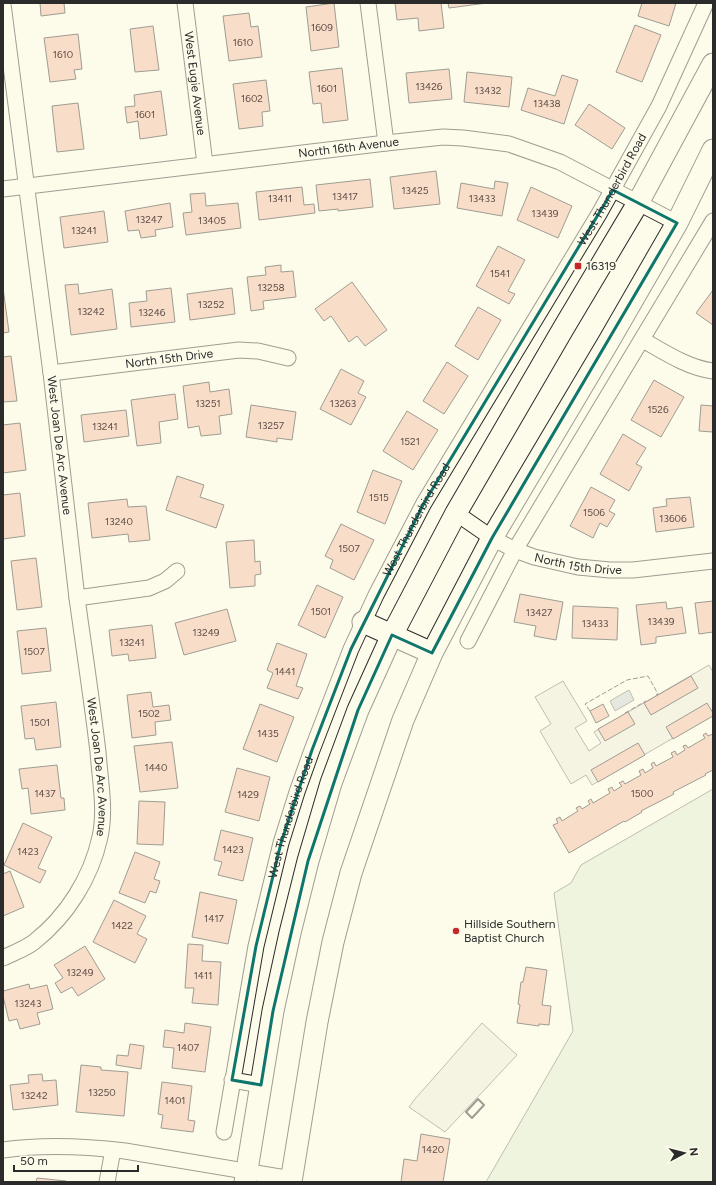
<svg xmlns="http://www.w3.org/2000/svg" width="716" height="1185" font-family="Figtree,sans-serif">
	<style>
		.green { fill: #deebd1; stroke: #74746e }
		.parking { fill: #eceadb; stroke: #74746e }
		.water { fill: #c7d0d0; stroke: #74746e }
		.building { fill: #f2b8a0; stroke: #2b2b2b }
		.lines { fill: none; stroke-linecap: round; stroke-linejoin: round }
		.minor-casing { stroke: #2b2b2b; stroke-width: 17 }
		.secondary-casing { stroke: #2b2b2b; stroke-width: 23 }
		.minor { stroke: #fdfbea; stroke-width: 15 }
		.secondary { stroke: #fdfbea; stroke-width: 21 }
		.fence { stroke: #2b2b2b; stroke-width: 1; stroke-dasharray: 5 2; stroke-linecap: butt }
		.wall { stroke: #2b2b2b; stroke-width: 2 }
		.marked { fill: none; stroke: #0f766e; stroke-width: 3; stroke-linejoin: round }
		.poi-dot { fill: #c62828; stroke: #fdfbea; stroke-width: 1.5 }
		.labels { text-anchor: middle; stroke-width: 3; stroke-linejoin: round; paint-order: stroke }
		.number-label { font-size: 10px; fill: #5d4e48 }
		.street-label { font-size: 12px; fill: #2b2b2b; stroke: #fdfbea }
		.poi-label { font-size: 12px; fill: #2b2b2b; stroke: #fdfbea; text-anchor: start }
	</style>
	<rect width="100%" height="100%" fill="#fdfbea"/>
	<path class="green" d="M713,789V1182H486L573,1031L554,893L571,883L581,865Z"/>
	<path class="parking" d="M709,665L713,672V715L592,785L586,775L571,784L540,731L551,724L535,697L563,681L587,721L575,728L589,751L601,743L594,732Z
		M482,1023L517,1055L445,1132L409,1107L415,1099Z"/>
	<path class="water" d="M629,690L634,700L615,711L610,701Z"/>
	<path class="building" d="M40,3H64L65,13L41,16Z
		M334,3L339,47L311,51L306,7Z
		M395,3H441L444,28L419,31L418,18L397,20Z
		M448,3H487L449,8Z
		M642,3H676L669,26L638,16Z
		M249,13L251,27L258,26L262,57L229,61L223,16Z
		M635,25L661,35L642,82L616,72Z
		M153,26L159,70L135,72L130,29Z
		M78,34L82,69L74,70L76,79L50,82L44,38Z
		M342,68L348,120L323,123L321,103L313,104L309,72Z
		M449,69L452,99L409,103L406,73Z
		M467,72L512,77L509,107L464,102Z
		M562,75L578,80L564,124L521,110L528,88L555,96Z
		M266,80L270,111L262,112L263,126L239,129L233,84Z
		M161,91L167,135L140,139L138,121L127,123L125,107L135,106L134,95Z
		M78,103L84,149L57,152L52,106Z
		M589,104L625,128L612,149L575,125Z
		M436,171L440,204L394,209L390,177Z
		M370,179L373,207L338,211V209L319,211L316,185Z
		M495,181L508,183L502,216L457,208L461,183L494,189Z
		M302,187L304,205L314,204L315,213L259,220L256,192Z
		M531,187L572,206L558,238L517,220Z
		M205,193L206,206L238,203L241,228L186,235L183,213L192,212L190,194Z
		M170,203L173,227L155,230L156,236L141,238L139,230L128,231L125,211Z
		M104,211L108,242L64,248L60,217Z
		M498,246L525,260L508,291L515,294L509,304L476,286Z
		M281,265V272L293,271L296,297L263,301L264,309L251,311L247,277L266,275L265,267Z
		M352,282L387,330L365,346L357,336L349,342L331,316L324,321L315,309Z
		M78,284L79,294L112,289L117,329L71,335L65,285Z
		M3,288L9,332L3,333Z
		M171,288L175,322L131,327L129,303L147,301L146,291Z
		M232,288L235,314L190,320L187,294Z
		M713,290V325L696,313Z
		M478,307L501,320L478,360L455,346Z
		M11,356L17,401L3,402V357Z
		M447,362L468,376L444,414L423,401Z
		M341,369L364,381L358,393L366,397L351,425L320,409Z
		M654,380L684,397L661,437L631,420Z
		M209,382L210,392L229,389L232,414L219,416L221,434L201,436L199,426L188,428L183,386Z
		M175,394L178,419L159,422L161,443L137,446L131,400Z
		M251,405L296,412L292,440L277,438V442L246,437Z
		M701,405L713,406V432L699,431Z
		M126,410L129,436L84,442L81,415Z
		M407,411L438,430L413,470L383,451Z
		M20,423L26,470L3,473V425Z
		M623,434L646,448L636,464L642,467L629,491L600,474Z
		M373,470L402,481L385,524L357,512Z
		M177,476L204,485L200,497L224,505L216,528L166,510Z
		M591,487L615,500L609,511L615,514L607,527L600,523L593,538L570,526Z
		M20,493L25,536L3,539V495Z
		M690,497L694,527L656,532L653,508L667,506L666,499Z
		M127,499L128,507L146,506L150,540L129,542L128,534L92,538L88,503Z
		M341,524L374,540L354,580L330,568L333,560L325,556Z
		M254,540L255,562L260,561L261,574L255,575V586L230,588L226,542Z
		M36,558L42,607L17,610L11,561Z
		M317,585L343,597L325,638L298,625Z
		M520,594L563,602L556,640L534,636L536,626L514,622Z
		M713,601V632L699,634L695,603Z
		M666,602L667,609L682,607L686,633L656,637V643L641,645L636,605Z
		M573,606L618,608L617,640L572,638Z
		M227,609L236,641L184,655L175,623Z
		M152,625L156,658L129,661L128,654L112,656L109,630Z
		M46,628L51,671L22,674L17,631Z
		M277,643L307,654L296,686L303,688L298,699L267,688L273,673L267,670Z
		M691,676L698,688L651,715L644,703Z
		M151,692L153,707L169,705L171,720L155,722L156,735L132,738L127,695Z
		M56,702L61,747L36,750L34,738L25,739L21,706Z
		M707,703L713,713V716L673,739L666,727Z
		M260,704L294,717L277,762L243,749Z
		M603,704L609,716L596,723L590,711Z
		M628,712L635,724L605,741L598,729Z
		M706,733L708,736L713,734V770L705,774L706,775L673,792L674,794L641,811L642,812L625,822L624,821L569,853L553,825L558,823L556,819L560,817L562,821L578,811L576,808L580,806L582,809L590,804L588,801L591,799L593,803L610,793L608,789L612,787L614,791L622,786L619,783L623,781L625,784L641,775L639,771L643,769L645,773L653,768L651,764L654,762L656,766L673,757L671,753L675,751L677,755L685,750L683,746L686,745L688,748L705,738L703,735Z
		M172,742L178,788L140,792L134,746Z
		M638,743L645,755L598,782L591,770Z
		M57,765L61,798H64L65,810L31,814L28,788L22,789L19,769Z
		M237,768L270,777L259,821L225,812Z
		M139,801L165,802L163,845L137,844Z
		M23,823L52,837L38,868L46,871L40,883L4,865Z
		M221,830L253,838L243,881L218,875L222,862L214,860Z
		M135,852L160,862L154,879L160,881L156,893L150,891L145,903L119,893Z
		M10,871L24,907L3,916V874Z
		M200,892L237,900L228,944L192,937Z
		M114,900L146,916L137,934L147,939L135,963L93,942Z
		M188,944L203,945L202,961L221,962L218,1005L192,1003L194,988H185Z
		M85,946L105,979L78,996L72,987L61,993L55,983L63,978L54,965Z
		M526,967L547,970L542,1005L551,1006L549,1025L539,1024V1026L517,1023L520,1005L518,1004L521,982H523Z
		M29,984L30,989L47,985L53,1009L37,1013L40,1024L20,1029L17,1019L9,1021L3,996V991Z
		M185,1023L211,1027L205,1072L172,1068L174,1048L163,1047L165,1030L184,1033Z
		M130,1044L144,1046L141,1069L116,1065L117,1055L128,1056Z
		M81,1065L101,1067V1070L128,1072L124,1116L76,1112Z
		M42,1074L43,1081L56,1080L58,1105L13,1110L10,1085L29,1083L28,1075Z
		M162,1082L192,1086L188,1120L195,1121L193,1132L161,1128L163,1115L158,1114Z
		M421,1134L450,1139L443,1182H401L404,1159L417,1161Z
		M37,1178L66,1181V1182H36Z"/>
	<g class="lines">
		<g class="minor-casing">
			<g id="minor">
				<path id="s1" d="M185,3L205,164"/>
				<path d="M368,3L386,143"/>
				<path id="s2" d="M3,4C18,127 35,250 51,373C60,448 68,523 77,598C84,649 92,701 98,752C100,780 106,810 100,837C91,878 67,916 34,942C25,949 13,953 3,958"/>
				<path id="s3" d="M3,189L386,143L443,137L463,138L509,144L560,162L677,223"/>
				<path d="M643,340C664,352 688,368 713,371"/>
				<path id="s4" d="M51,373L239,350L258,351L288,358"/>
				<path id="s5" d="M456,513L492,538L515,550L534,557L578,567L610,570H633L713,561"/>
				<path d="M77,598L149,588L165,581L177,571"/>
				<path d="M468,641L515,550L713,221"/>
				<path d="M232,1080L261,1085"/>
				<path id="s6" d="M224,1132L256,946L281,843L297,792L312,750L351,649L376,595L424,503L599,214L659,106L706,3"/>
				<path d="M3,1150C44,1144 84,1146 125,1151L292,1179"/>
				<path d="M107,1182L113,1150"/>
			</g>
		</g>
		<g class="secondary-casing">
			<path id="secondary" d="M363,622L432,653
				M245,1182L273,1011L290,933L308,861L331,783L358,710L392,635L456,513L563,329L638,203L713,64
				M291,1182L317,1022L333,942L351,873L403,720L432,653L492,538L609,341L677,223L713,150"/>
		</g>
		<use href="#minor" class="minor"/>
		<use href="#secondary" class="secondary"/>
		<path class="fence" d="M590,711L585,704L627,680L648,676L658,694L656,695
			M625,713L646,701"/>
		<path class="wall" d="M478,1099L484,1105L472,1118L466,1112Z"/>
	</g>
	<path d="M0 0H716V1185H0ZM613,190L677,223L492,538L432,653L392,635L358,710L308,861L273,1011L261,1085L232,1080L256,946L281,843L312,750L351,649L424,503Z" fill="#fdfbea" fill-opacity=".55" fill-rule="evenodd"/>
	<path class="marked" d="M613,190L677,223L492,538L432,653L392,635L358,710L308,861L273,1011L261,1085L232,1080L256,946L281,843L312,750L351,649L424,503Z"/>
	<g class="poi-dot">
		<rect x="574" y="262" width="8" height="8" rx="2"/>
		<circle cx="456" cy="931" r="4"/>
	</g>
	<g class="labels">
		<g class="number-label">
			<text x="322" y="31">1609</text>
			<text x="243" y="46">1610</text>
			<text x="63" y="58">1610</text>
			<text x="429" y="90">13426</text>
			<text x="327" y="92">1601</text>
			<text x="488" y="94">13432</text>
			<text x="252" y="102">1602</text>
			<text x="547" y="107">13438</text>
			<text x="145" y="118">1601</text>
			<text x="415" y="194">13425</text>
			<text x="345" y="200">13417</text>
			<text x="280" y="202">13411</text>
			<text x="482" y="202">13433</text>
			<text x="545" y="217">13439</text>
			<text x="149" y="223">13247</text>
			<text x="212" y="224">13405</text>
			<text x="84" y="234">13241</text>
			<text x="500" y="277">1541</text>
			<text x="271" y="291">13258</text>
			<text x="211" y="308">13252</text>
			<text x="91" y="315">13242</text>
			<text x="152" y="316">13246</text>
			<text x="208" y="407">13251</text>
			<text x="343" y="407">13263</text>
			<text x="658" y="413">1526</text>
			<text x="271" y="429">13257</text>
			<text x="105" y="430">13241</text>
			<text x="410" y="445">1521</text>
			<text x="379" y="501">1515</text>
			<text x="594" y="516">1506</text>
			<text x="673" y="522">13606</text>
			<text x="119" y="525">13240</text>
			<text x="349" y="552">1507</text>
			<text x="321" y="615">1501</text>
			<text x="539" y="616">13427</text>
			<text x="661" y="625">13439</text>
			<text x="595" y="627">13433</text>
			<text x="206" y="636">13249</text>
			<text x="132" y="646">13241</text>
			<text x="34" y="655">1507</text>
			<text x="285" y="675">1441</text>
			<text x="149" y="717">1502</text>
			<text x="40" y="726">1501</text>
			<text x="268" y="737">1435</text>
			<text x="156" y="771">1440</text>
			<text x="45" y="797">1437</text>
			<text x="642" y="797">1500</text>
			<text x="248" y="798">1429</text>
			<text x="233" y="853">1423</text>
			<text x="28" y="855">1423</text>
			<text x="214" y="922">1417</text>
			<text x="122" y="929">1422</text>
			<text x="80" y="976">13249</text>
			<text x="203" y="979">1411</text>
			<text x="28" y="1007">13243</text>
			<text x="188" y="1051">1407</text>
			<text x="102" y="1096">13250</text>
			<text x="34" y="1099">13242</text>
			<text x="175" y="1104">1401</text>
			<text x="433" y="1153">1420</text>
		</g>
		<g class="street-label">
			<text dy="4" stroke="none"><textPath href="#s1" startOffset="81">West Eugie Avenue</textPath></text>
			<text dy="4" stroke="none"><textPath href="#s3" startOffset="348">North 16th Avenue</textPath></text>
			<text dy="4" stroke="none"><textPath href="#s6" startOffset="1030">West Thunderbird Road</textPath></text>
			<text dy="4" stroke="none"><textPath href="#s4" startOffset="119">North 15th Drive</textPath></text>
			<text dy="4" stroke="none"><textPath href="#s2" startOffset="445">West Joan De Arc Avenue</textPath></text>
			<text dy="4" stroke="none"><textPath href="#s6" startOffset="646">West Thunderbird Road</textPath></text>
			<text dy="4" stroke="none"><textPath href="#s5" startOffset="135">North 15th Drive</textPath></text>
			<text dy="4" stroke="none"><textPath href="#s2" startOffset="769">West Joan De Arc Avenue</textPath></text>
			<text dy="4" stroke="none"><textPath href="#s6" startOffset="322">West Thunderbird Road</textPath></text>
		</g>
		<g class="poi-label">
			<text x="586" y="270">16319</text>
			<text x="464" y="928">Hillside Southern<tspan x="464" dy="14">Baptist Church</tspan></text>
		</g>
	</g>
	<rect width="716" height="1185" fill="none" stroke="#2b2b2b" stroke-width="8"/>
	<g transform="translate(684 1153) rotate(83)" stroke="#fdfbea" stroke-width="3" paint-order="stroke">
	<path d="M0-3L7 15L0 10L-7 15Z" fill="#2b2b2b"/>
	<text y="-6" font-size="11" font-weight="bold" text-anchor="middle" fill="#2b2b2b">N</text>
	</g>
	<path d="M14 1165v6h124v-6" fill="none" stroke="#2b2b2b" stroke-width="2"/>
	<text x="20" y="1165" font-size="12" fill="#2b2b2b" stroke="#fdfbea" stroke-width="3" paint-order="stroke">50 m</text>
</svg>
